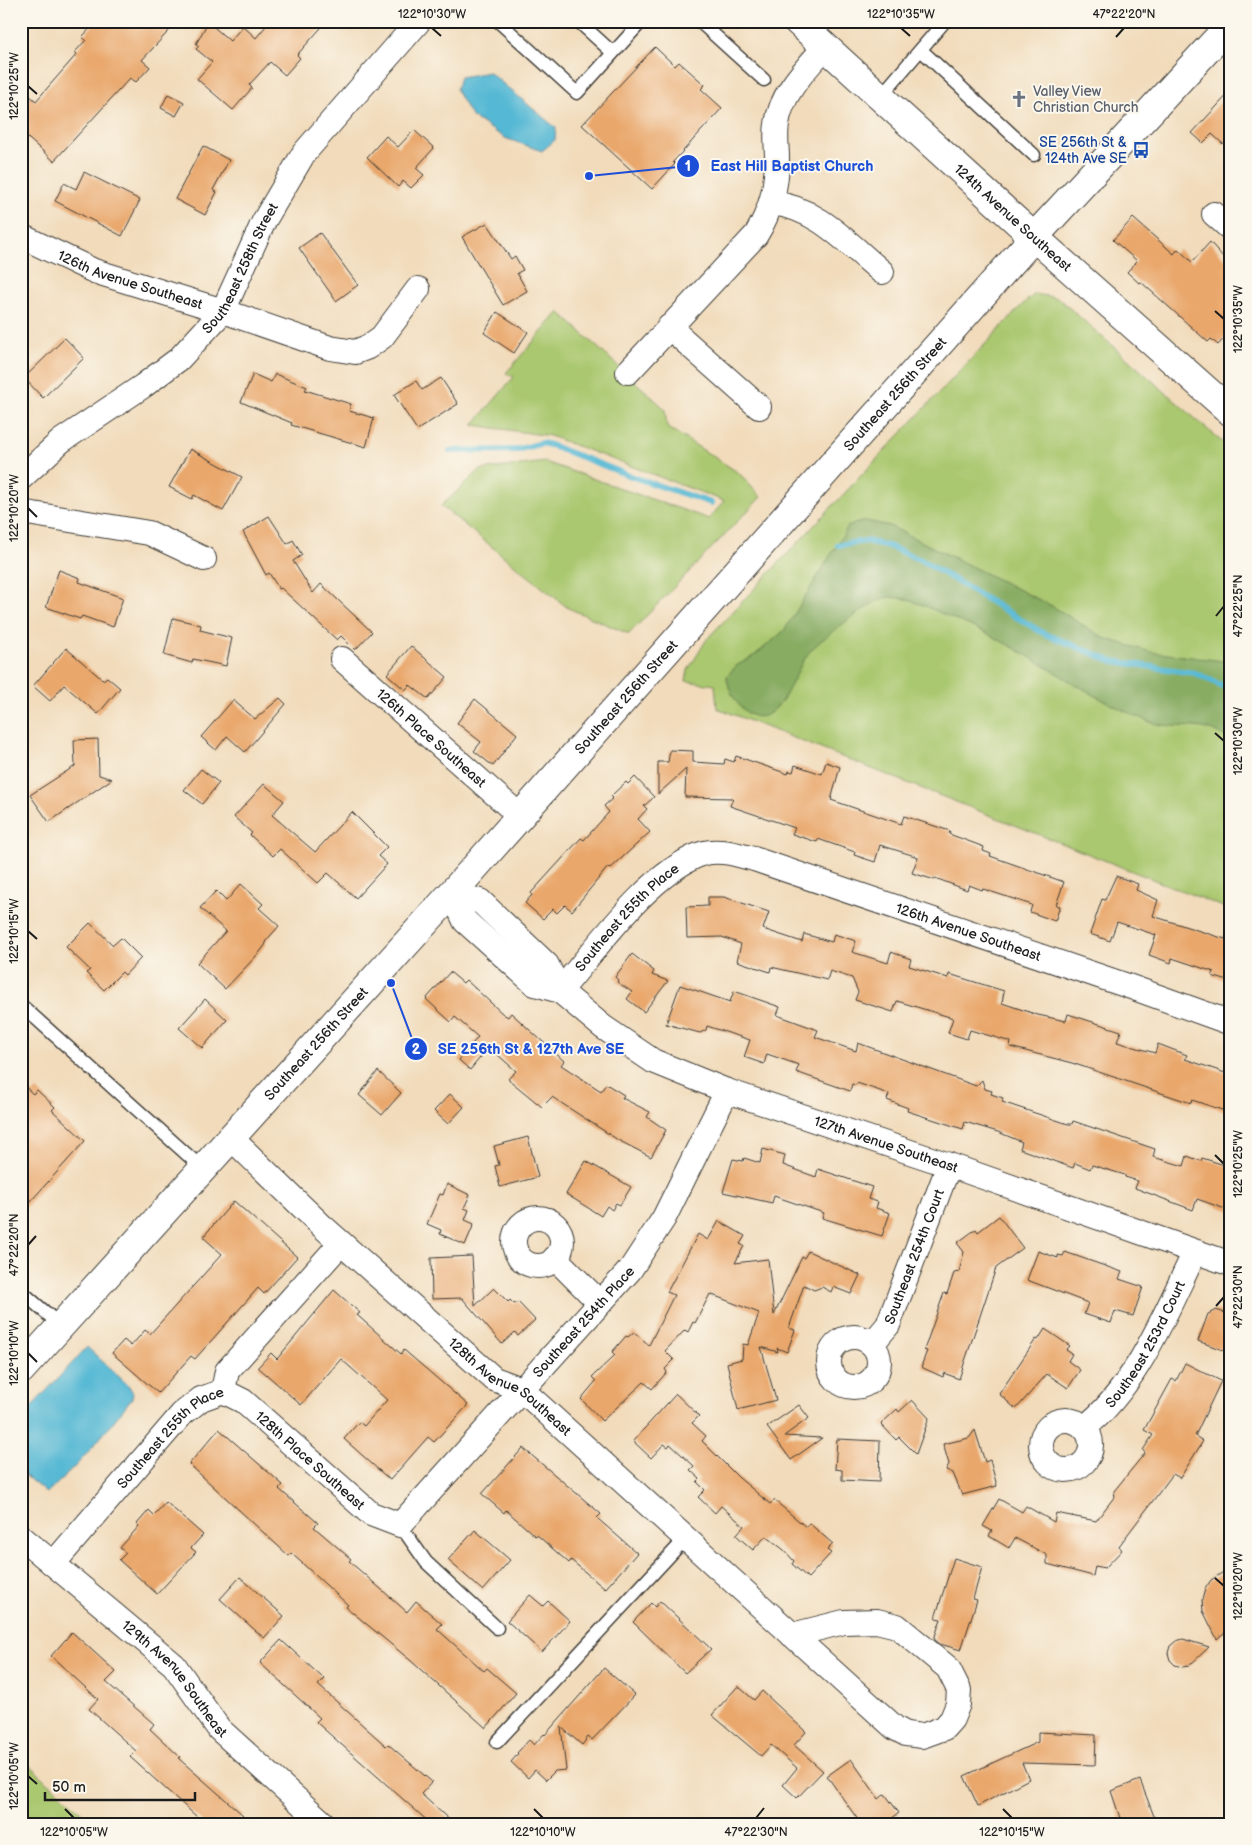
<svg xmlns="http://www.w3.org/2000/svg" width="1252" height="1845" font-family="'Balsamiq Sans',sans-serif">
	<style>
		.green { fill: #aac870; stroke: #637246 }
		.forest { fill: #87ac62; stroke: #52643f }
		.water { fill: #55b8d4; stroke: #386a78 }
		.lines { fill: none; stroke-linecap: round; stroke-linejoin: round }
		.stream { stroke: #55b8d4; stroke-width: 6 }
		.building { fill: #e9a76c }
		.service-casing { stroke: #3c3934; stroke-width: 15 }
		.minor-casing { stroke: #3c3934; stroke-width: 26 }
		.tertiary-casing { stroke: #3c3934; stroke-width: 30 }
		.secondary-casing { stroke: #3c3934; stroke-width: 30 }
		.service { stroke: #fff; stroke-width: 12 }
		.minor { stroke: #fff; stroke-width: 24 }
		.tertiary { stroke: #fff; stroke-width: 28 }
		.secondary { stroke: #fff; stroke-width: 28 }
		.ticks { fill: none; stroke: #1c1c1c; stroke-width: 2 }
		.labels { text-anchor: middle; stroke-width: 4; stroke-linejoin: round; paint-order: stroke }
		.worship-label { font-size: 14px; fill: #5b616d; stroke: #fbf7ec; text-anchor: start }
		.transit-label { font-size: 14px; fill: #164399; stroke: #fbf7ec; text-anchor: end }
		.street-label { font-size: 14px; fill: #1c1c1c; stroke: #fbf7ec }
		.leader { fill: none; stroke: #1d4ed8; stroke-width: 2 }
		.callout-dot { fill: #1d4ed8; stroke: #fbf7ec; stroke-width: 2 }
		.mark-label { font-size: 15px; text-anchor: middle; font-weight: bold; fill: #fff }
		.callout-label { font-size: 15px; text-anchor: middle; font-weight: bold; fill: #1d4ed8; stroke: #fbf7ec; stroke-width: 4; stroke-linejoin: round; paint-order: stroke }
		.neatline { fill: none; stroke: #1c1c1c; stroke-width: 2 }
		.ticks-label { font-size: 12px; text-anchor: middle; fill: #1c1c1c }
	</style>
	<rect width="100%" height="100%" fill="#fbf7ec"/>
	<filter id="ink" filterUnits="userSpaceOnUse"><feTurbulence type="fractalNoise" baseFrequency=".02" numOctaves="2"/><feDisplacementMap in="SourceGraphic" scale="10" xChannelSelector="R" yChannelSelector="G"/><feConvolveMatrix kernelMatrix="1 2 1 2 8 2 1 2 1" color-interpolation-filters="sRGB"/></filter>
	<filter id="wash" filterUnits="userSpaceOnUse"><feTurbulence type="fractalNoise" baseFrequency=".0096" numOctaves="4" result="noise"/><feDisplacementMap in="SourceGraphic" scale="20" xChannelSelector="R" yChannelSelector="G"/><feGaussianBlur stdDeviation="1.12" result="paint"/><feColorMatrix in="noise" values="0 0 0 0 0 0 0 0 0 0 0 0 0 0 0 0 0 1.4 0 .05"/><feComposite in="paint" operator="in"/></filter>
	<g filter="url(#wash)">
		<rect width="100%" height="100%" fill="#f1dbbb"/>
		<path class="green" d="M1035,294L1058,298L1231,450V910L717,708L715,685L686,681L688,670L707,639L1024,303Z
			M559,312L665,409L667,427L739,473L761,497L629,634L568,608L441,506L480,470L545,462L709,519L724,501L550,436L473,425L514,377L506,373Z
			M21,1758L95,1824H21Z"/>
		<path class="forest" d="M866,521L890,526L932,547L1052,606L1104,638L1151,652L1231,662V739C1222,735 1212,729 1203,728C1186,725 1166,728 1150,722C1083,696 1026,648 959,621C941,614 904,593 885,598C873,600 820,640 811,650C796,667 789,700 770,713C749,728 727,694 727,676L736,666L755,655L784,631L849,525Z"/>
		<path class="water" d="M489,72L556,128L555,140L542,151L505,138L471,116L456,90L460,77Z
			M87,1347L129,1386L133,1393L132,1398C105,1432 80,1466 46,1493L21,1472V1418Z"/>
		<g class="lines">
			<path class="stream" d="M450,451L516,450L542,443L550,445L636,478L711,503
				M838,545L866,541L888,546L921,560L1043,633L1112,661L1195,673L1231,690"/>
		</g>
		<g id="blocks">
			<path class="building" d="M97,21H178L142,60L150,67L136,82L130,78L54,161L21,132V105L30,96L36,101L77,54L75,52L86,40L82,37Z
				M270,21H327L297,55L300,58L285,75L270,62L249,85L252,88L233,110L197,79L212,62L196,49L199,46L196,44L208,22L230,41L243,26L256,38Z
				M655,47L675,66L679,62L705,85L701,89L722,108L673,162L675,164L652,189L582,125Z
				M1231,91V135L1223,144L1212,134L1203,143L1192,133Z
				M168,94L184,102L176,116L161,108Z
				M414,130L434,148L416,168L424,175L411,188L403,181L398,187L367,157L386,136L398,147Z
				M203,146L229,160L213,190L217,192L205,215L175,199Z
				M84,172L140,200L122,236L55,201L64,183L76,189Z
				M1133,218L1174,254L1178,249L1192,262L1210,242L1231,266V331L1218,345L1211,339L1208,342L1141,282L1139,283L1127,272L1137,261L1113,240Z
				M487,223L511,259L515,256L523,270L517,273L527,291L503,305L462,237Z
				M320,233L358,285L336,301L299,248Z
				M497,312L528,332L514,353L484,333Z
				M65,338L84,358L43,398L24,378Z
				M253,374L271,382L275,374L307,387L305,390L351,404L349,411L374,418L366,447L291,425L292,423L241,402Z
				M441,378L458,404L417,430L394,395L416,381L422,390Z
				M190,449L242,477L223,511L194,495L192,499L169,487Z
				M269,516L287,544L293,540L302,555L293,561L313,593L321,584L372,632L355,650L341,636L337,640L281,588L279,589L269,573L266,575L243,532Z
				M59,570L80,578L79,582L123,598L113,627L82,616L80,619L46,607Z
				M173,618L201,625L200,630L232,638L226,666L193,659L192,663L164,655Z
				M411,646L447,677L428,699L410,685L405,690L387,674Z
				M66,648L103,680L107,677L120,688L98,714L64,685L50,701L33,686Z
				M280,698L286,704L245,752L227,736L216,750L201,737L233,700L255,719Z
				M475,699L517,734L493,766L474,751L481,742L457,723Z
				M98,739L99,775L112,779L49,822L30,795L75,766L74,740Z
				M670,750L693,751V762L724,764L725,759L734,762L736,756L788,774L789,771L793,772L795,765L822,774L826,762L840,767L831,800L901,824L904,816L950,831L949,834L984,847L983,851L991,854L990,856L1064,882L1056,905L1060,906L1055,921L1030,912L1032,905L983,889L982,890L969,885L967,890L935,878V880L912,873L918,857L880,845L875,862L854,855L855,852L818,839L817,842L792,834L795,828L730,806L733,798L685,797L686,769L658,794V762H668Z
				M201,769L219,783L202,804L184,790Z
				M635,777L654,797L644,806L647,809L638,819L650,832L610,869L608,867L572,911L565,905L557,913L553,909L543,919L525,903L532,895L531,893L581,838L584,840L609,812L604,806L613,798L611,796L626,782L628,784Z
				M264,784L284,801L272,815L315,852L352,812L387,847L378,856L387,864L356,898L328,873L318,883L280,849L273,856L250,835L252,833L234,817Z
				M1116,876L1138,884L1136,890L1158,900L1153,916L1225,939L1228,930H1231V982L1212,976L1214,972L1172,958L1171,963L1149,955L1156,935L1117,922L1110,941L1090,934L1102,899L1105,900Z
				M241,884L263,904L259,908L279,926L265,942L266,944L260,952L225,989L197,963L226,931L200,908L216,891L226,901Z
				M708,897H724L769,912L763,929L802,942L804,934L832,942L834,934L856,941L852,952L888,963L891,952L911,959L909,966L948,978L949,974L1004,991L1002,1003L1038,1015L1066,1021L1068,1014L1121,1031L1117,1042L1155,1053L1158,1044L1187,1055L1185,1059L1231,1075V1113L1192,1100L1191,1103L1072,1063L1010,1047L1011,1042L970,1030L967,1039L948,1033L953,1018L897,1001L893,1012L855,1000L858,992L852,978L830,971L827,980L771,967L770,972L737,961L741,944L722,937L687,938L686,907L708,906Z
				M90,923L113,945L121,938L141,958L125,975L122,972L104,990L86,973L90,970L66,947Z
				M632,954L654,971L652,975L668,981L644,1012L627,999L632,992L617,982L618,980L615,977Z
				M450,972L463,983L466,980L503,1014L508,1017L511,1013L564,1061L561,1065L601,1091L606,1084L624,1095L622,1098L650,1112L647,1117L666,1130L651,1157L618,1140L552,1097L542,1107L508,1079L516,1071L489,1047L470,1070L459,1060L478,1037L455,1017L451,1022L426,999Z
				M680,985L730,1002L734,991L780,1007L777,1015L818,1030L815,1037L856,1051L858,1043L976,1086L982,1080L985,1089L992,1091L991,1094L1003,1098L1002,1102L1068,1124H1072L1073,1121L1155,1149L1153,1157L1184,1166L1187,1156L1201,1161L1202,1158L1231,1167V1211L1197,1199L1193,1210L1135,1188L1138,1181L1125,1177V1175L1092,1165L1090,1169L1075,1163L1073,1168L1020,1149L1022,1142L998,1132L965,1122L963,1129L907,1111L908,1108L887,1100L889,1094L857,1083L856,1085L852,1084L850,1091L796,1072L799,1065L767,1054L764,1064L744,1057L750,1040L707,1026L706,1030L700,1033L666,1024Z
				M205,999L227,1020L202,1048L179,1028Z
				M378,1071L401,1093L382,1115L359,1095Z
				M21,1083L33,1094L37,1090L55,1107L52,1110L85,1141L21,1212Z
				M450,1094L464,1107L448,1124L434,1111Z
				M528,1137L538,1177L500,1187L495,1166L499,1165L494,1146Z
				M763,1149L785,1155L783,1165L816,1177L818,1169L872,1187L868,1199L878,1202L876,1208L890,1213L882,1236L822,1218L824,1213L774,1196L772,1203L723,1192L733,1159L743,1161L744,1158L760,1163Z
				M586,1161L631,1187L620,1205L616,1203L612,1210L607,1206L601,1216L566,1194Z
				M447,1184L470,1195L464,1208L469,1210L465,1220L474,1224L465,1245L440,1234L441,1230L427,1224L440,1194L443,1195Z
				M234,1201L297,1257L264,1294L258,1288L195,1359L191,1356L158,1393L112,1353L124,1340L131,1346L145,1330L150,1334L222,1254L203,1237Z
				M999,1216L1023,1248L996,1268L959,1379L944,1373L943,1377L923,1368L922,1364L927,1351L924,1350L944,1293L947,1294L954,1273L959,1272L964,1252L957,1243L976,1229L978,1232Z
				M719,1221L745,1236L740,1244L744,1246L735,1263L768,1259L774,1315L802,1257L804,1258L808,1251L860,1275L851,1294L833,1287L831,1292L822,1287L814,1290L804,1285L789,1328L795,1330L787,1352L777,1348L778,1352L761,1347L776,1400L738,1410L727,1363L742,1359L743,1344L748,1345L759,1313L710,1294L695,1323L693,1322L688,1332L685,1330L665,1351L674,1360L665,1369L667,1372L652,1389L644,1382L602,1421L581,1399L596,1381L592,1377L615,1355L612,1352L626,1336L628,1337L634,1332L649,1345L674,1295L667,1292L698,1234L708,1240Z
				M1038,1251L1058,1258V1255L1063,1256L1065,1252L1122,1272L1119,1279L1143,1287L1133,1316L1115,1311L1111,1323L1084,1314L1088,1303L1027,1280Z
				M472,1256L475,1306L494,1288L508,1302L510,1300L514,1304L518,1302L535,1320L518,1336L515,1332L502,1344L462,1298L432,1299L431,1258Z
				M334,1290L360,1313L357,1315L401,1354L404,1350L468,1405L434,1442L428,1437L390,1480L344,1439L359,1422L364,1426L387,1400L341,1359L301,1405L258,1367L271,1353L277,1359Z
				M1216,1310L1231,1315V1353L1198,1341L1208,1314Z
				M1045,1329L1070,1346L1066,1350L1072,1354L1068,1361L1080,1370L1068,1388L1047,1374L1016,1409L999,1394L1036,1339L1038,1340Z
				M1185,1363L1221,1381L1195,1436L1203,1441L1180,1478L1173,1474L1119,1546L1122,1550L1105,1568L1095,1566L1093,1576L1047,1564V1555L1015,1538L1009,1548L989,1536L992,1531L983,1526L999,1499L1022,1512L1026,1506L1054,1522L1056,1513L1096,1521L1115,1496L1114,1491L1145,1453L1143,1450L1153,1435L1144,1430L1172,1379L1176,1381Z
				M676,1394L699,1416L692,1423L706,1436L702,1441L738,1477L770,1504L774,1500L806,1527L809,1523L833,1544L827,1550L831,1553L808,1578L792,1564L794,1561L784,1550L766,1536L753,1550L736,1535L744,1526L721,1506L715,1513L698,1497L705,1490L697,1482L700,1479L690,1470L694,1466L670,1444L668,1447L664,1444L651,1458L633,1441Z
				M912,1400L929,1418L916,1454L899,1437L896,1440L881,1424L897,1409L899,1412Z
				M799,1405L809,1418L784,1436L822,1438L791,1460L767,1427Z
				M219,1429L283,1485L279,1489L318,1523L314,1527L351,1559L349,1561L407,1612L416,1601L442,1624L437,1629L484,1671L487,1668L516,1693L486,1728L410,1660L346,1607L348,1605L291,1553L289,1556L189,1464Z
				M975,1430L985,1462L990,1460L997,1486L962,1495L953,1473L946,1470L949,1464L943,1444L969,1438Z
				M837,1439L880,1441L879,1482L842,1480V1470L835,1469Z
				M523,1448L601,1514L597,1518L637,1553L605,1589L571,1560L569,1563L537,1535L535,1536L506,1510L504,1513L482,1494Z
				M166,1502L203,1535L191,1548L196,1552L157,1594L119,1560L126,1553L120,1548L139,1526L137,1524L149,1510L154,1515Z
				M475,1530L510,1560L483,1591L448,1560Z
				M954,1558L982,1567L973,1599L977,1600L961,1650L940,1644L934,1639L941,1619L935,1618Z
				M1231,1567V1627L1217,1639L1203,1611L1202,1600L1205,1589L1211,1580Z
				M240,1577L284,1616L264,1638L220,1599Z
				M530,1595L543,1606L548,1601L570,1621L542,1652L507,1621Z
				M660,1601L711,1649L685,1673L633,1622L651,1603L655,1607Z
				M72,1632L116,1672L106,1682L154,1724L150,1729L180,1757L178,1758L243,1815L235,1824H205L130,1757L136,1751L89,1709L98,1699L51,1656Z
				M1183,1639L1209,1647L1189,1666L1182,1667L1175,1665L1170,1660L1168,1653L1170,1646L1176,1641Z
				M281,1640L324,1679L318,1685L386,1746L388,1744L432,1782L421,1794L454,1824H431L316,1722L320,1718L260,1663Z
				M604,1668L635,1695L592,1740L588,1737L582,1745L561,1727L566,1770L555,1771L546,1780L535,1770L528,1778L511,1762L518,1754L517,1753L529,1740L534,1745L544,1734L545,1735Z
				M738,1686L754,1700L762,1691L806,1732L794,1745L823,1771L797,1798L783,1785L797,1768L771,1745L761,1756L712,1715Z
				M1038,1732L1096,1735L1095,1765L1022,1763L1029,1779L978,1806L964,1776L1038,1742Z
				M851,1759L879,1799L885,1794L899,1813L884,1824H861L827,1776Z
				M1140,1780L1157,1824H1122L1111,1791Z"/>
		</g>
	</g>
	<g filter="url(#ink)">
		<use href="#blocks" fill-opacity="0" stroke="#3c3934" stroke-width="1"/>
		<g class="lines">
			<g class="service-casing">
				<path id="service" d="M498,21L577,93L642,21
					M578,21L613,53
					M699,21L764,80
					M921,50L1034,155
					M880,97L945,21
					M21,1005L202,1168
					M21,1291L61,1326
					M400,1525L426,1562L497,1628
					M497,1742L686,1538"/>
			</g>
			<g class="minor-casing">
				<g id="minor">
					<path d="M771,203C817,207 848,244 882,272"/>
					<path d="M1214,214L1231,229"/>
					<path id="s1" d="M21,236L94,271L223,311L330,348L355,352L368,347L382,337L418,289"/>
					<path d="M669,327L759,407"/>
					<path d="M628,372L756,235C771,211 777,187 777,158C777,147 775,135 777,124C781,93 806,69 825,47"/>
					<path id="s2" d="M21,478L61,441L143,386L179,359L223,311L264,221L304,153L419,21"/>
					<path d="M21,512L149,533L204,559"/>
					<path id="s3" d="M342,659L520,816"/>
					<path id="s4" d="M452,893L480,901L547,965L560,991L603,1027L653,1061L727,1091L949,1165L1231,1264"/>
					<path d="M452,893L465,921L535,984L560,991"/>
					<path id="s5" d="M560,991C597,948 648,874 701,854C718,848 738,855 754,859L1131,987L1231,1023"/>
					<path id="s6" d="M230,1137L322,1226L494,1379L521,1389L895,1728L906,1734L922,1736L944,1728L952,1719L958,1704L959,1690L948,1668L897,1626L877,1621L844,1622L792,1635"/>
					<circle cx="538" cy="1242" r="24"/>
					<path d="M555,1258L600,1303"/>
					<circle cx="854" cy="1362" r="25"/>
					<path id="s7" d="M872,1344L888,1325L949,1165"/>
					<path id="s8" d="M223,1391L243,1401L371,1514L400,1525L630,1270L664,1218L727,1091"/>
					<circle cx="1066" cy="1445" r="25"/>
					<path id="s9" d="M1084,1428C1137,1387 1166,1311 1195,1252"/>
					<path id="s10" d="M21,1537L174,1665L219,1729L324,1824"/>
					<path id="s11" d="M53,1564L182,1414L201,1399L223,1391L227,1371L341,1243"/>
				</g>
			</g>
			<g class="tertiary-casing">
				<g id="tertiary">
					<path id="s12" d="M797,21L1034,237L1231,412"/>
				</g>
			</g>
			<g class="secondary-casing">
				<g id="secondary">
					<path id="s13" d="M21,1370L452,893L1034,237L1231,24"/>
				</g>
			</g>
			<use href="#service" class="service"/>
			<use href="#minor" class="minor"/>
			<use href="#tertiary" class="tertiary"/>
			<use href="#secondary" class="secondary"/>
		</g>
	</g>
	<path class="ticks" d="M432,28L441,36M901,28L910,36M1116,37L1124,28M28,86L37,94M1215,311L1224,319M28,508L37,517M1216,616L1224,606M1215,733L1224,741M28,931L37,939M1215,1155L1224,1164M28,1245L36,1236M1216,1306L1224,1297M28,1353L37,1362M1215,1578L1224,1586M28,1776L37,1784M65,1809L74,1818M534,1809L543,1818M1003,1809L1012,1818M756,1818L764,1808"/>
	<defs>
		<g id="church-bare" transform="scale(1.35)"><path d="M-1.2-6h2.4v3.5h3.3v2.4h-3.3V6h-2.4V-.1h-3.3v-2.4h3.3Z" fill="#6b7280" stroke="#fbf7ec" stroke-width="2.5" paint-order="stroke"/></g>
		<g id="bus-bare" transform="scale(1.35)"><path d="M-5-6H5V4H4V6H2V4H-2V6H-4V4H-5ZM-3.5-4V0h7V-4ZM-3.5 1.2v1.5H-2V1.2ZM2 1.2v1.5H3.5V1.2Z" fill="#1a4fb4" stroke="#fbf7ec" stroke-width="2.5" paint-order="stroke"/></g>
	</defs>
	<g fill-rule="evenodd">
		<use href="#church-bare" x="1019" y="99"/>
		<use href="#bus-bare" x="1141" y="150"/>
	</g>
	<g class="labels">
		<g class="worship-label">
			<text x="1033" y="96">Valley View<tspan x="1033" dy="16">Christian Church</tspan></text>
		</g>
		<g class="transit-label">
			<text x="1127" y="147">SE 256th St &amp;<tspan x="1127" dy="16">124th Ave SE</tspan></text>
		</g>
		<g class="street-label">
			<text dy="5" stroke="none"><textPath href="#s12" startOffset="292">124th Avenue Southeast</textPath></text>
			<text dy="5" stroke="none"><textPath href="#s2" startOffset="309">Southeast 258th Street</textPath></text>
			<text dy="5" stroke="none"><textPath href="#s1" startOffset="118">126th Avenue Southeast</textPath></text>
			<text dy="5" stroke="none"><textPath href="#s13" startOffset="1310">Southeast 256th Street</textPath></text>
			<text dy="5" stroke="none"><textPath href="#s13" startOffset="905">Southeast 256th Street</textPath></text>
			<text dy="5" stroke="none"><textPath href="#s3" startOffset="119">126th Place Southeast</textPath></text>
			<text dy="5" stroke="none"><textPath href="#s5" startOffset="100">Southeast 255th Place</textPath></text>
			<text dy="5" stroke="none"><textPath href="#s5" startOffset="479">126th Avenue Southeast</textPath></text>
			<text dy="5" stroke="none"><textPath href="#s13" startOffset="440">Southeast 256th Street</textPath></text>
			<text dy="5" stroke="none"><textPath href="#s4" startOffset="515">127th Avenue Southeast</textPath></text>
			<text dy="5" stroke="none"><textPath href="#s7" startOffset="98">Southeast 254th Court</textPath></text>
			<text dy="5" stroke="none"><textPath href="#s8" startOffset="498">Southeast 254th Place</textPath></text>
			<text dy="5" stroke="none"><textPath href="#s9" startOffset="105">Southeast 253rd Court</textPath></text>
			<text dy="5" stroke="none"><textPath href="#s6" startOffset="376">128th Avenue Southeast</textPath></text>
			<text dy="5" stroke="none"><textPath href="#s11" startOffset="174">Southeast 255th Place</textPath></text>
			<text dy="5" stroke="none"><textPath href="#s8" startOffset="112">128th Place Southeast</textPath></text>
			<text dy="5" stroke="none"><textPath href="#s10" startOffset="210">129th Avenue Southeast</textPath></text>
		</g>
	</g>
	<path class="leader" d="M589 176L688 166M391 983L416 1049"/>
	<g class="callout-dot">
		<circle cx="589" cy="176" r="5"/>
		<circle cx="391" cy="983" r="5"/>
		<circle cx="688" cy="166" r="12"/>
		<circle cx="416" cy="1049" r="12"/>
	</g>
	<g class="mark-label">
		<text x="688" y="171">1</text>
		<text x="416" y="1054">2</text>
	</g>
	<g class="callout-label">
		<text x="792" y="171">East Hill Baptist Church</text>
		<text x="531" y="1054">SE 256th St &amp; 127th Ave SE</text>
	</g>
	<rect width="1252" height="1845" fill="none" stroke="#fbf7ec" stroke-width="55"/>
	<path d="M45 1792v8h150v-8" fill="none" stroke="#1c1c1c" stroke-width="2.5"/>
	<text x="52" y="1792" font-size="15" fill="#1c1c1c" stroke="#fbf7ec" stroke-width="4" paint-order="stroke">50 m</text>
	<rect x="28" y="28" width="1196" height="1790" class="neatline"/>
	<g class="ticks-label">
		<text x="432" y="18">122°10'30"W</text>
		<text x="901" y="18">122°10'35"W</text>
		<text x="1124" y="18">47°22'20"N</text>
		<text transform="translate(14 86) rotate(-90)" y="4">122°10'25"W</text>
		<text transform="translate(1238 319) rotate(-90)" y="4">122°10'35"W</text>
		<text transform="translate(14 508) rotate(-90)" y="4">122°10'20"W</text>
		<text transform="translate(1238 606) rotate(-90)" y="4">47°22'25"N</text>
		<text transform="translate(1238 741) rotate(-90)" y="4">122°10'30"W</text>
		<text transform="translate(14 931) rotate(-90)" y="4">122°10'15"W</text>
		<text transform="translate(1238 1164) rotate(-90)" y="4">122°10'25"W</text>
		<text transform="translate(14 1245) rotate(-90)" y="4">47°22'20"N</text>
		<text transform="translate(1238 1297) rotate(-90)" y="4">47°22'30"N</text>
		<text transform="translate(14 1353) rotate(-90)" y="4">122°10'10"W</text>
		<text transform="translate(1238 1586) rotate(-90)" y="4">122°10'20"W</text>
		<text transform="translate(14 1776) rotate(-90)" y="4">122°10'05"W</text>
		<text x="74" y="1836">122°10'05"W</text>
		<text x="543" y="1836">122°10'10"W</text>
		<text x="756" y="1836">47°22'30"N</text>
		<text x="1012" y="1836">122°10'15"W</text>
	</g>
</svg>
